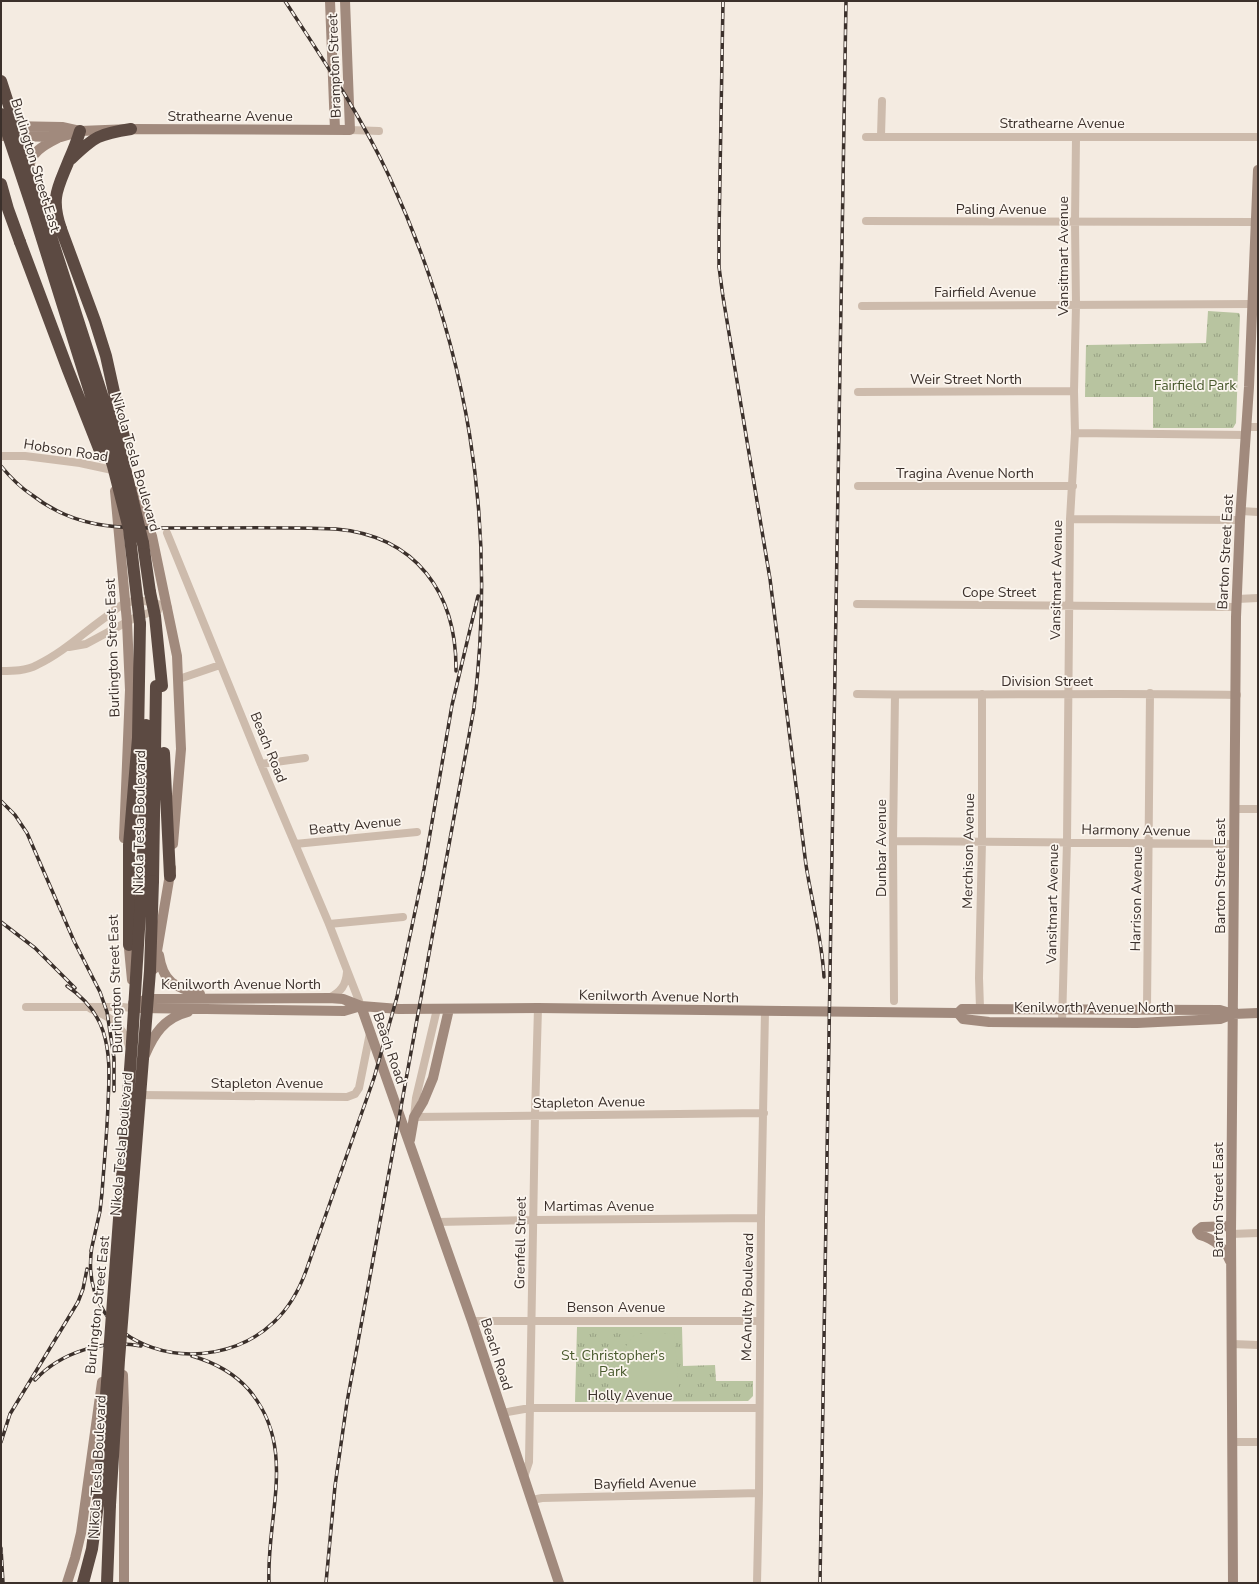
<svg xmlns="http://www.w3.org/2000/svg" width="1259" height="1584" font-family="'Nunito Sans',sans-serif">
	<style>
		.park { fill: url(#park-tufts) }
		.pitch { fill: #b8c4a0 }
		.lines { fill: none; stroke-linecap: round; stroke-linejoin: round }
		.street { stroke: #cdbbac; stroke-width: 8 }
		.secondary { stroke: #a18a7d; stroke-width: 10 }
		.highway { stroke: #5c4a42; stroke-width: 12 }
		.rail-casing { stroke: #3b302b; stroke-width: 3.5 }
		.rail { stroke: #fbf5ee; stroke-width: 2; stroke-dasharray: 6; stroke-linecap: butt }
		.highway-bridge { stroke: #5c4a42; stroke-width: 12 }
		.labels { text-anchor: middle; stroke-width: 3.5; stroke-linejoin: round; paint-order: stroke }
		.street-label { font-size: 14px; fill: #3b302b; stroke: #fbf5ee }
		.park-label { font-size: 14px; fill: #4a5a2e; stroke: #fbf5ee }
	</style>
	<defs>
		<pattern id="park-tufts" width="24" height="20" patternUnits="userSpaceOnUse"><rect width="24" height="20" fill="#b8c4a0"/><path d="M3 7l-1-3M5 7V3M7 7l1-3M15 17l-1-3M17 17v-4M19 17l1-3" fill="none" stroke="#97a083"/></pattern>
	</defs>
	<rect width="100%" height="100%" fill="#f4ebe1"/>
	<path class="park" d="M1208,311L1239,313L1240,315L1236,423L1233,428H1153V397H1085L1086,345L1206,343Z
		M577,1327H682L683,1366L715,1365L716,1381H753V1396L748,1401L575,1402Z"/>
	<path class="pitch" d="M1210,375L1221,388L1197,408L1186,395Z
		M674,1333L679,1389L675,1395L609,1396L608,1370L635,1334Z"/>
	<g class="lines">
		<path class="street" d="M350,130L379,131
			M881,136L882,101
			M866,137H1258
			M866,221L1256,222
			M862,306L1253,304
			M858,392L1074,391
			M1246,427H1258
			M1075,433L1246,435
			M1,456H25L80,463L117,471
			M858,486H1073
			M1241,511L1258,512
			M1070,519L1240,520
			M167,533L261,764L329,924L361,1006
			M1237,599L1258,598
			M857,604L1236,607
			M69,647L86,644L136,617L158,610
			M1,671C13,671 26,671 37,665C62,653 81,635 103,619C110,614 118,606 126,603C140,598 155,602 168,608
			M179,679L220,665
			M857,694C983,696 1110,692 1237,695
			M261,764L305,758
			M1234,809H1258
			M893,841L1234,844
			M295,844L417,832
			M329,924L403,917
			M329,998C341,992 346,985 347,972
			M894,1001L893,841L895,695
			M26,1007H122L133,1008
			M980,1008L979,978L982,841V694
			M1147,1008L1150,693
			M91,1009C110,1016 123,1026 129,1046
			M437,1009L416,1098L414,1117L764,1113
			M1062,1023L1067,842L1070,519L1075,433L1074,391L1076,305L1075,222L1076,137
			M139,1095L347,1097L355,1094L359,1088L370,1033
			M437,1222L533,1220L761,1218
			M1231,1234L1258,1233
			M472,1321H760
			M1232,1344L1258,1345
			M502,1413L530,1408H759
			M1233,1442H1258
			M524,1477L529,1462L535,1115L538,1008
			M532,1500L542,1498L759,1493
			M757,1583L759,1493L761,1218L765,1011"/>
		<path class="secondary" d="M330,1L335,130
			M8,126L62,127L80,131L131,129L350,130L345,1
			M1,136L61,137L78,132
			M29,170C29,153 44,145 58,138
			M115,491L127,622L130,690L124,838
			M134,491L152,536L177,656L181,749L173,844
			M128,938L132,980
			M159,955C163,983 175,987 200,994
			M154,969L171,868
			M133,1003L149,999L329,998L343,999L361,1006L399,1009L538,1008L958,1013L962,1009L1220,1010L1233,1014
			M361,1006L472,1321L559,1583
			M140,1008L344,1011L361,1006
			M958,1013L963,1019L989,1022L1137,1023L1220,1019L1233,1014L1258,1013
			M145,1055C154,1034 164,1018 188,1012
			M410,1140L414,1117L423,1102L433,1078L449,1009
			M1230,1261C1224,1247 1214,1239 1200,1235L1197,1231L1202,1227L1231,1226
			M123,1375L124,1408V1583
			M67,1583L75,1558L81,1533L102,1382
			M1233,1583L1231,1234L1236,617L1240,520L1249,387L1258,170"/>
		<path class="highway" d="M71,159C95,136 99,134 131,129
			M1,184L8,209L20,242
			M61,229C50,197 58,188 69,160C73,151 77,141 80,131
			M143,543L150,592
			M164,753L170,876
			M142,881L146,777V725
			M153,881L156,686
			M129,945V845L138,738L140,624
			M83,1583L92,1549L98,1504
			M107,1583L110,1505"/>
		<g class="rail-casing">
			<path id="rail" d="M285,1C322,58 360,114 389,176C468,347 497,520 474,708L347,1402L335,1486L326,1583
				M723,1L719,234V267L723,297L770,579L806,865C812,903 822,939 824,977
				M1,466C10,477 20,487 32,495C82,534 131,527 191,528C239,528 288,527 336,529C416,536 457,593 456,671
				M1,801L15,815L27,833L74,941L100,992L107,1012L114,1058V1091
				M1,922L35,948L75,988
				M67,986C83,997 97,1013 103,1031C111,1055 109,1080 108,1104C107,1134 104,1164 102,1193L100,1211L91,1251
				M92,1246C75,1352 208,1385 274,1322C289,1308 299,1290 306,1271L374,1078L397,997L424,869L452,705L478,596
				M192,1356C213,1362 234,1373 249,1390C298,1448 266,1515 269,1583
				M35,1380C61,1352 104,1339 141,1346
				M1,1442L10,1414L78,1302L83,1289L87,1269
				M1,1548L3,1583
				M820,1583L846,1"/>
		</g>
		<use href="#rail" class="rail"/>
		<path class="highway-bridge" d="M1,81L123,460L143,543
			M1,114L34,213L113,466L129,529L140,624
			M61,229L95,321L106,356L127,451
			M20,242L68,370L102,456
			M150,592L155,616L162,686
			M98,1504L132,1042L142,881
			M110,1505L119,1360L150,971L153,881"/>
	</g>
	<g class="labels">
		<g class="street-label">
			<text transform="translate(334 66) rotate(-92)" y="5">Brampton Street</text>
			<text x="230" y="121">Strathearne Avenue</text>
			<text x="1062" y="128">Strathearne Avenue</text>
			<text transform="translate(36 165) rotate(73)" y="5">Burlington Street East</text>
			<text x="1001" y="214">Paling Avenue</text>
			<text transform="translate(1063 256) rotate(-90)" y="5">Vansitmart Avenue</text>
			<text x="985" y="297">Fairfield Avenue</text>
			<text x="966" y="384">Weir Street North</text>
			<text transform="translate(66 450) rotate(9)" y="5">Hobson Road</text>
			<text transform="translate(136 462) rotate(74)" y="5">Nikola Tesla Boulevard</text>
			<text x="965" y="478">Tragina Avenue North</text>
			<text transform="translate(1225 552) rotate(-87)" y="5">Barton Street East</text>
			<text transform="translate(1056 580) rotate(-89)" y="5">Vansitmart Avenue</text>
			<text x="999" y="597">Cope Street</text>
			<text transform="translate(112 648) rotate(-92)" y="5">Burlington Street East</text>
			<text x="1047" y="686">Division Street</text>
			<text transform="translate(269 747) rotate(68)" y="5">Beach Road</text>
			<text transform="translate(139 822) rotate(-89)" y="5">Nikola Tesla Boulevard</text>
			<text transform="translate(355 825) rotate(-6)" y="5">Beatty Avenue</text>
			<text transform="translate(1136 830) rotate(1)" y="5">Harmony Avenue</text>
			<text transform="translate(881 848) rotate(-90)" y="5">Dunbar Avenue</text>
			<text transform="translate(968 851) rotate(-89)" y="5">Merchison Avenue</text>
			<text transform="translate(1220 876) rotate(-90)" y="5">Barton Street East</text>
			<text transform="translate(1136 899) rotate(-89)" y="5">Harrison Avenue</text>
			<text transform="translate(1052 904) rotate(-89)" y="5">Vansitmart Avenue</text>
			<text transform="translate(115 984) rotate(-92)" y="5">Burlington Street East</text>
			<text x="241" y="989">Kenilworth Avenue North</text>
			<text transform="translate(659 996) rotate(1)" y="5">Kenilworth Avenue North</text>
			<text x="1094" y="1012">Kenilworth Avenue North</text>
			<text transform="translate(390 1048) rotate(71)" y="5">Beach Road</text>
			<text x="267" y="1088">Stapleton Avenue</text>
			<text transform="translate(589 1102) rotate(-1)" y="5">Stapleton Avenue</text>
			<text transform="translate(121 1144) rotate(-85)" y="5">Nikola Tesla Boulevard</text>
			<text transform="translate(1218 1200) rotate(-90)" y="5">Barton Street East</text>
			<text x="599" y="1211">Martimas Avenue</text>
			<text transform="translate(520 1243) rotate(-89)" y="5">Grenfell Street</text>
			<text transform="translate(747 1297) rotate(-89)" y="5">McAnulty Boulevard</text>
			<text transform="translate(97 1305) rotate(-84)" y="5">Burlington Street East</text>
			<text x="616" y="1312">Benson Avenue</text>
			<text transform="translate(497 1354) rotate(72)" y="5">Beach Road</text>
			<text x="630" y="1400">Holly Avenue</text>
			<text transform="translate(97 1467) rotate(-87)" y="5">Nikola Tesla Boulevard</text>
			<text transform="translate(645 1483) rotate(-1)" y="5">Bayfield Avenue</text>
		</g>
		<g class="park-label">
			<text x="1195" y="390">Fairfield Park</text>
			<text x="613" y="1360">St. Christopher's<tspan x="613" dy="16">Park</tspan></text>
		</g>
	</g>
	<rect width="1259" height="1584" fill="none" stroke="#3b302b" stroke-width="4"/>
</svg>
